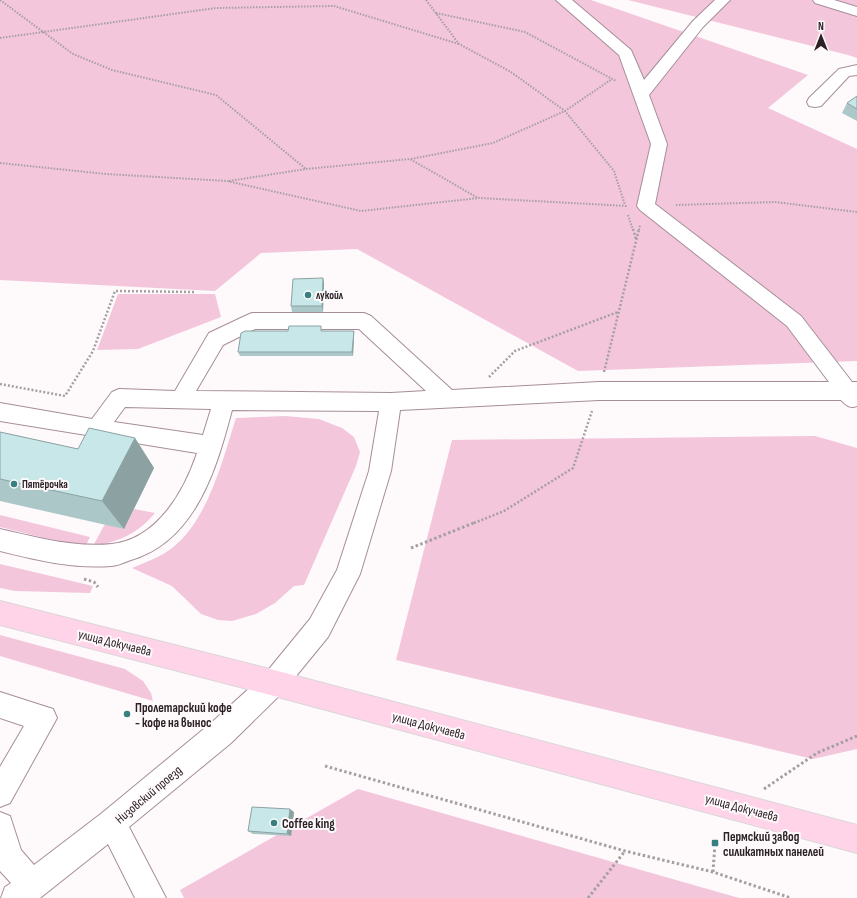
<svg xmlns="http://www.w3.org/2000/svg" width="857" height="898" font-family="'Sofia Sans Condensed',sans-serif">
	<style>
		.green { fill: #f3c6db }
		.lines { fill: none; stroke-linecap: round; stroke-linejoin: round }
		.minor-casing { stroke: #a68e99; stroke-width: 2 }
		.major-casing { stroke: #d9d7d8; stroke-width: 2 }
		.path-far2 { stroke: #a69fa2; stroke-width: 2; stroke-dasharray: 1.5 1.5; stroke-linecap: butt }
		.path-far1 { stroke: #a69fa2; stroke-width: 2.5; stroke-dasharray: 2 2; stroke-linecap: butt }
		.path { stroke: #a69fa2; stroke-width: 3; stroke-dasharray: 2.5 2.5; stroke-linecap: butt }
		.minor { fill: #fff; fill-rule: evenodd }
		.major { fill: #ffd4e9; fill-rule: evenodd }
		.wall { fill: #acc7c8 }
		.shaded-wall { fill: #8ca2a2 }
		.building { fill: #c8e7e8; stroke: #8ca2a2 }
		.poi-dot { fill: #378082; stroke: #fef9fb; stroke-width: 1.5 }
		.labels { text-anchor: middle; stroke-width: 4; stroke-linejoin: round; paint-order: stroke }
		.poi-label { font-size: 11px; font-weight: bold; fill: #2b2126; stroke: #fef9fb; text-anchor: start }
		.near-street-label { font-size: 13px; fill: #2b2126; stroke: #fef9fb }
		.near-poi-label { font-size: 13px; font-weight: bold; fill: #2b2126; stroke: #fef9fb; text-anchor: start }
	</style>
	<rect width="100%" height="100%" fill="#fef9fb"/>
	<path class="green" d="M0,0H591L808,75L768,108L857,149V361L578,371L357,249L261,253L215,291L0,280Z
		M628,0H857V58L848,55Z
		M118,294H215L221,317L138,349L97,350Z
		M285,416L319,419L342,428L354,437L360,452L356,466L304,585L294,586L275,603L256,614L232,621L218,620L201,614L172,586L132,568C143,563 155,559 165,553C207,527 222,461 236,418Z
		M815,436L857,448V749L813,759L396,660L452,440Z
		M134,509L155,513C137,534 121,541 93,546L105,524L124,529Z
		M0,515L90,537L86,545L77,546L0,527Z
		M0,564L93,586L90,593L15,591L0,588Z
		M0,635L125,669L143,681L151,693L153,701L0,656Z
		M358,789L739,898H184L180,890Z"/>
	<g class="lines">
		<g class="minor-casing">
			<path id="minor" d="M556,0H572L631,50L644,80L693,21L715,0H730L703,27L649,95L667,144L655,204L801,316L852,382H857V406C850,409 846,405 841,400H599L400,410L391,471L360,574L328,637L283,692L231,743L129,827L166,898H135L108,844L40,898H1L5,887L11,883L0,871V812L10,816L21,850L34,865L102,813L211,723L265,674L310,619L337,570L369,471L379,411L232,410C217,467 196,541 131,560C125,562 117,566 111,566C73,569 36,560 0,551V529C36,537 74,548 112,544C157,539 184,492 197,453L0,421V403L92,419L112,392L119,389L175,391L209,333L245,316L252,313H364L371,316L452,390L599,382H829L787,326L640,210L637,206L651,144L619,55ZM255,329H359L426,391L391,393L196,391L223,345ZM125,407L211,409L203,435L114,422Z
				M813,0H834L857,7V16L815,3Z
				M857,65V75L849,76L821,106L815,107L809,106L807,102L809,98L839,69Z
				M0,692L53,709L57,718L10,803L0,807V767L24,726L0,718Z"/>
		</g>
		<g class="major-casing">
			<path id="major" d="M0,601L274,670L857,825V853L274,696L0,625Z"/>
		</g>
		<path class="path-far2" d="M0,0L73,54L112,70L216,95L306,169
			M426,0L459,44L511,72L565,111L614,171L625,205
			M436,13L525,32L616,81
			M0,38L216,8L334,6L459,44
			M411,159L493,143L565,111L612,79
			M0,163L106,174L227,181L361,211L479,198L627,206
			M229,181L306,169L410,159L478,198
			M676,205L775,202L857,212
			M628,215L633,230
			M639,230L640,225"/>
		<path class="path-far1" d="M633,229L636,239
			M604,372L639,229
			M489,377L515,351L618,312
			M0,384L65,396L93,351L115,291L196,292
			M474,523L504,511L573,468L592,411"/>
		<path class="path" d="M411,548L476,522
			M84,579L94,582L98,587
			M325,766L625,851L713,872L791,898
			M764,789L817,753L857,736
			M713,872L715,843
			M588,898L625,851"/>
		<use href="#minor" class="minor"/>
		<use href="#major" class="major"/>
	</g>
	<path class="wall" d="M857,96V121L842,113L847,103Z
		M323,278L324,283L323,312H292L291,306Z
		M322,331H354V336L353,356H240L238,352Z
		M0,432L78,449L135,438L154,468L124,529L0,501Z
		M294,812L291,836L253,834L248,831Z"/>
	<path class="shaded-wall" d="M323,278L324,283L323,312L322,306Z
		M354,331V336L353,356L352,352Z
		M135,438L154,468L124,529L102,501Z
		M290,809L294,812L291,836L287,834Z"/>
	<path class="building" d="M857,96V109L847,103Z
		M323,278L322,306H291L293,279Z
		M289,326H321V331H354L352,352H238L241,333L245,331H288Z
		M89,428L135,438L102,501L0,479V432L78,449Z
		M252,807L290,809L287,834L248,831Z"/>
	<g class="poi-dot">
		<circle cx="308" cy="295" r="4"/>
		<circle cx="14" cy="484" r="4"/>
		<circle cx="127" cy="714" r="4"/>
		<circle cx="274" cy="823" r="4"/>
		<rect x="711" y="839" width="8" height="8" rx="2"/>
	</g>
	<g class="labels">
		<g class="poi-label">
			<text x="316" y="299">лукойл</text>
			<text x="22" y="488">Пятёрочка</text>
		</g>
		<g class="near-street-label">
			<text transform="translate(115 642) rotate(14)" y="5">улица Докучаева</text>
			<text transform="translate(429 725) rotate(15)" y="5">улица Докучаева</text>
			<text transform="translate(148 794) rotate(-40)" y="5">Низовский проезд</text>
			<text transform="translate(742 807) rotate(15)" y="5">улица Докучаева</text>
		</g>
		<g class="near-poi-label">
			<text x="135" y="712">Пролетарский кофе<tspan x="135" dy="15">- кофе на вынос</tspan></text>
			<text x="282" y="828">Coffee king</text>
			<text x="723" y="841">Пермский завод<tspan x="723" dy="15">силикатных панелей</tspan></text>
		</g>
	</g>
	<g transform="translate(821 36)" stroke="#fef9fb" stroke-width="3" paint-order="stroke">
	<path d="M0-3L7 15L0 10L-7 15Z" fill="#2b2126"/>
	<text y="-6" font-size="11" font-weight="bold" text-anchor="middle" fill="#2b2126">N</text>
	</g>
</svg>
